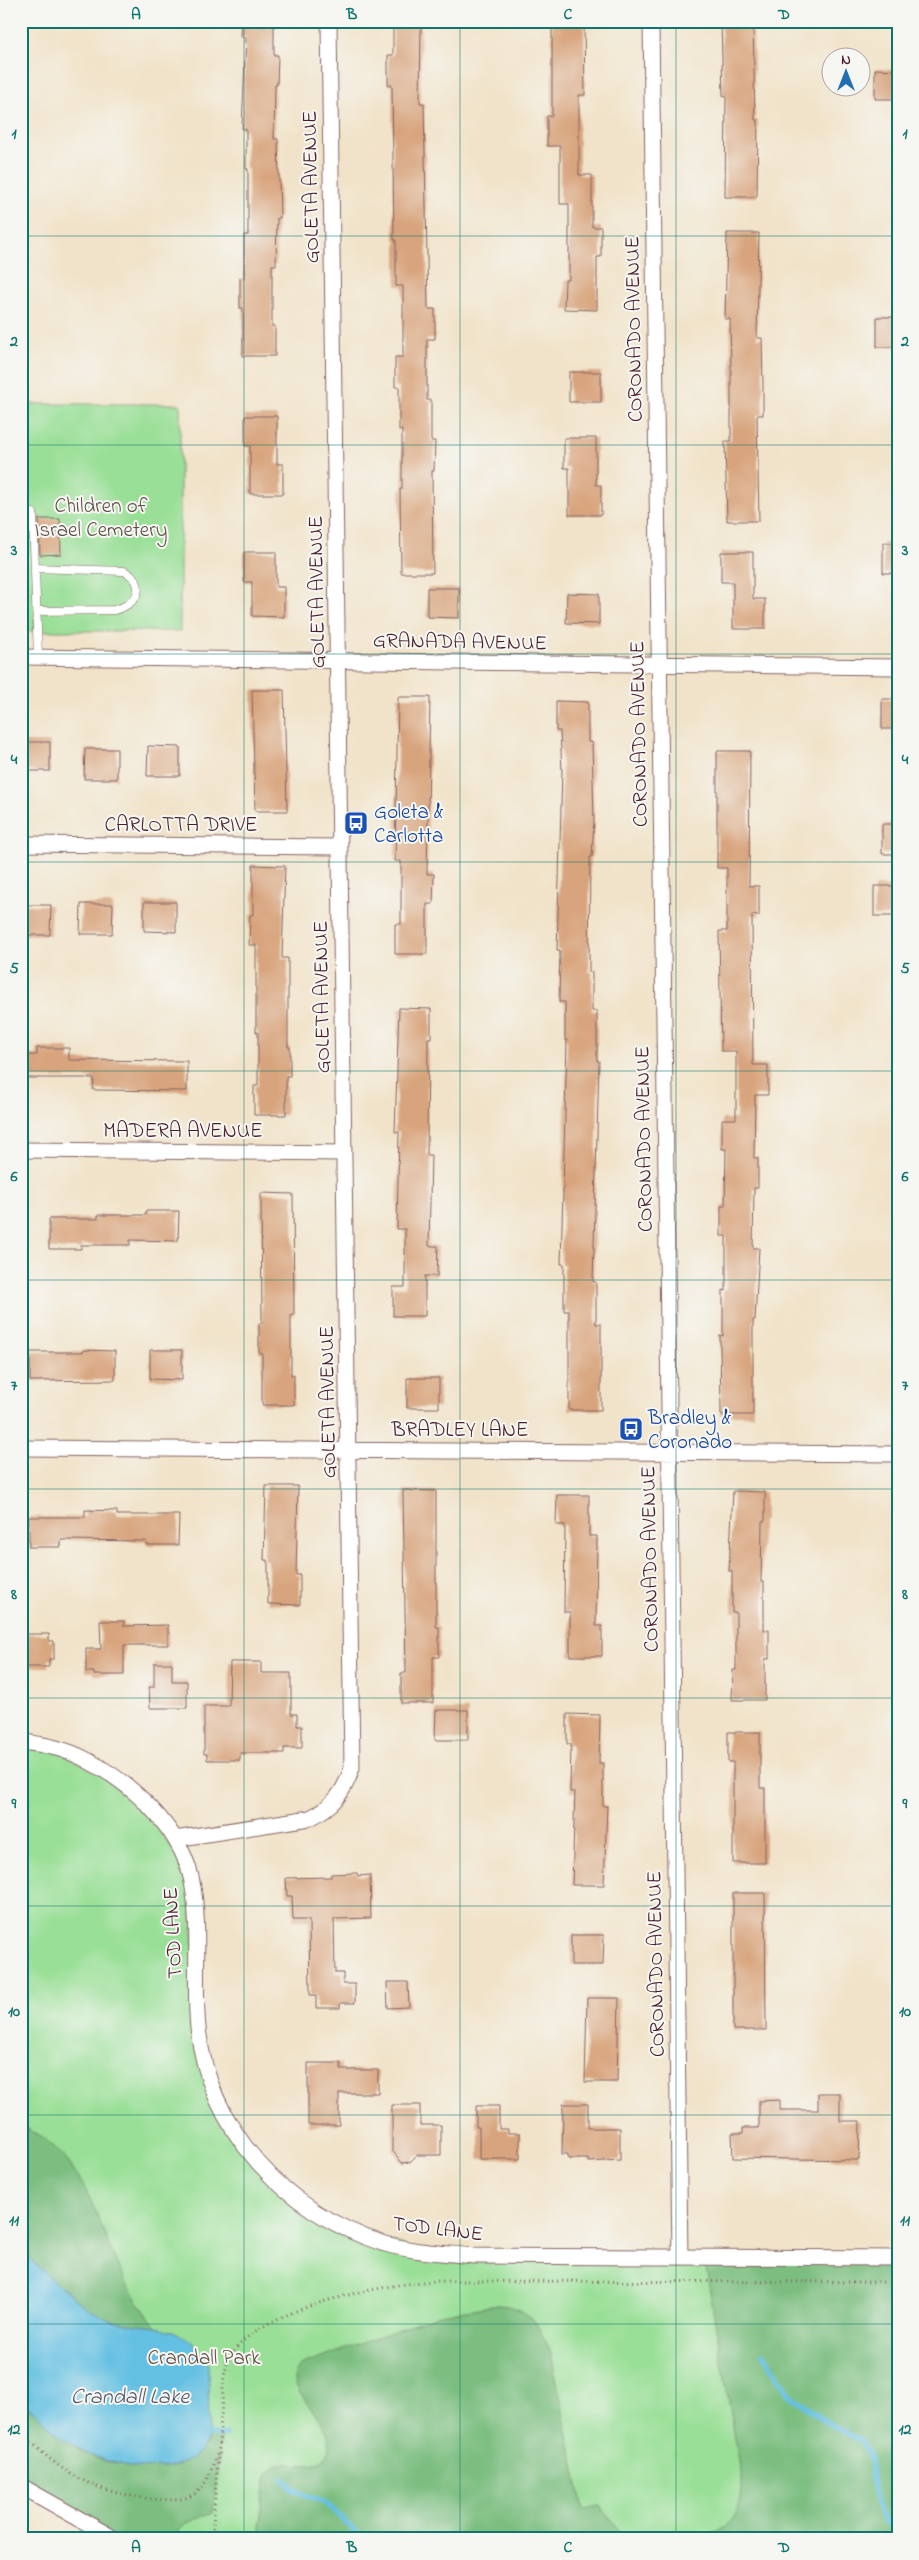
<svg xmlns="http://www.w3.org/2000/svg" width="919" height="2560" font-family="'Indie Flower',sans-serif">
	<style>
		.green { fill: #9adf97; stroke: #727f61 }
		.forest { fill: #7bbe80; stroke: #626e56 }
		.water { fill: #64c0e2; stroke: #577086 }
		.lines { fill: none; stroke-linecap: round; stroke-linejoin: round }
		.stream { stroke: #64c0e2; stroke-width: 5.5 }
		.building { fill: #d8a47d }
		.lane-casing { stroke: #846462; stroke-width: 9 }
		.street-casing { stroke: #846462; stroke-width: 17 }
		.path { stroke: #846462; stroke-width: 3; stroke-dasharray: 1 4; stroke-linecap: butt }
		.lane { stroke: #fff; stroke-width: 8 }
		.street { stroke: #fff; stroke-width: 15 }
		.grid { fill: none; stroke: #0f766e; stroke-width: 1; stroke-opacity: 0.55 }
		.labels { text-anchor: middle; stroke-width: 4; stroke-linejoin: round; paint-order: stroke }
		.street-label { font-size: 21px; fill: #4a1f2b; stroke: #f6f6f2 }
		.park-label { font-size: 21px; fill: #5e4f46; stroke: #f6f6f2 }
		.transit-label { font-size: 21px; fill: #164399; stroke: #f6f6f2; text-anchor: start }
		.water-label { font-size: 22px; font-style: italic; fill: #53576b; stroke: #f6f6f2 }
		.neatline { fill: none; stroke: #0f766e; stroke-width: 2 }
		.grid-label { font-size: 16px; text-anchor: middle; font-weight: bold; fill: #0f766e }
	</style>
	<rect width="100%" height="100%" fill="#f6f6f2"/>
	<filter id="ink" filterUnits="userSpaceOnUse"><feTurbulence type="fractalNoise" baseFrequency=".02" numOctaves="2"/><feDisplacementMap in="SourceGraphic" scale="10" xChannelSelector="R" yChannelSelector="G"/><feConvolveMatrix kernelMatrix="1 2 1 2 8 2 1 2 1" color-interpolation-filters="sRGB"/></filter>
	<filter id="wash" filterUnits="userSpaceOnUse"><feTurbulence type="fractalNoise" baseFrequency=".0096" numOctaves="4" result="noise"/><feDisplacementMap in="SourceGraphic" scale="20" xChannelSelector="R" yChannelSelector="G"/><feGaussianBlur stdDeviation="1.12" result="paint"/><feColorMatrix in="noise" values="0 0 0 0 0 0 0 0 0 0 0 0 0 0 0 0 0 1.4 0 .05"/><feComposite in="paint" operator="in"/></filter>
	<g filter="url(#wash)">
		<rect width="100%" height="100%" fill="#f1e3c9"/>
		<path class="green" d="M21,404H180V631H21Z
			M21,1742L56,1749L138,1797L190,1875L198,2031L235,2133L322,2217L424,2252L898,2258V2539H115L21,2486Z"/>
		<path class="forest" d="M21,2126C90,2155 96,2229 128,2286C136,2300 147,2314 156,2327C142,2327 127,2326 114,2322C81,2311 46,2275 21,2251Z
			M704,2257L898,2258V2539H695C730,2532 743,2515 742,2479Z
			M498,2305C531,2307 538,2325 551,2353L583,2509L601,2506L621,2533L634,2539H263L259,2527L267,2472C271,2469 275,2465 280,2464C296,2462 321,2473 328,2451C337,2424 293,2400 295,2376C295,2373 298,2369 300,2366L440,2314Z
			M21,2401L76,2448L99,2459L112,2463L149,2467L206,2446L209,2435H221L213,2513L186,2523L171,2539H115L21,2486Z"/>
		<path class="water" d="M21,2251L57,2284L89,2309L113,2322L156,2327L173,2331L190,2340L208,2362L209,2435C196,2485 109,2468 77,2448C56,2436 40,2416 21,2401Z"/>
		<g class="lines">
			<path class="stream" d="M763,2354L788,2393L831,2425L861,2440L869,2455L875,2500L884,2520L898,2531
				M209,2435H225
				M283,2479L293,2489L326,2503L362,2539"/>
		</g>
		<g id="blocks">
			<path class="building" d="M242,21H274V55H278L277,85H275L274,139H278L280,218H277L276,265H272V326H275V356H243V308H240V278L244,279V235H248V169H246V129H242L246,37H241Z
				M393,21H421L420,103H424L428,309H435V339H427V400H431V441H435L434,471H432L433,573H401L400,489H402V430H399V387H395V357H403V286H396V240H394L392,85H388V55H393Z
				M552,21H584L585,95H579V175H592V227H601V257H597V310L564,309L565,280H569V204H560V146H547V116H552Z
				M721,21H753L755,120H758L757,197H725L726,96H723Z
				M875,69L898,70V99H875Z
				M727,233H759L757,338H762L763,385V415H757L759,521H727L725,441H731V368L730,319H725Z
				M877,317H898V347H877Z
				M569,372H601V402H569Z
				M245,416H277V464H283V494H250V446H245Z
				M564,438H596V485H601V515H569V468H564Z
				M39,519H60L61,554L40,555Z
				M883,543H898V573H883Z
				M244,552H276V587H284V617L252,616V582H244Z
				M721,552H753V599H765V629H733V582H721Z
				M427,588H459V618L427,617Z
				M567,593L599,594V624L566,623Z
				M252,690H284L287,811H255Z
				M398,697H430L427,874H434L433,904H427V954H395V924H401V861H395Z
				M882,699H898V729H882Z
				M556,701L588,702V742H592L594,820L592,857H590L589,972H592V1011H597V1061H599L593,1282H596V1324H601V1410H569V1311H564V1264H561L567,1040H565V1002H559L560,950H557L562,771L560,731H556Z
				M21,742H50V771H21Z
				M148,746L180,747V776H147Z
				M85,749H117V779H84Z
				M717,751H750L749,886H759V916L752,915L753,1065H768V1095H755L754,1158H758V1188H754L753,1248H759L755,1320H753V1415H721L720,1335L723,1336V1290L726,1291V1236H721V1206H725L726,1149H722V1119H736V1051H721L719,931H727V868H717Z
				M882,824H898V854H882Z
				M253,865L285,866L282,958H288V1047H290V1076H286V1115H254V1086H258V1032H256V945H249L250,915H253Z
				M874,886H898V916H874Z
				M144,902H176V932L144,931Z
				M81,904H113L112,934H80Z
				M21,905H51L50,935H21Z
				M399,1008L431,1009V1038H428L427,1155H431L429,1246H438L437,1276H425V1316H393V1287H405V1229H397L399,1132H395Z
				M37,1048H69V1060L187,1061V1091L93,1090L94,1078H21V1055H37Z
				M261,1193L293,1194L294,1315H291V1375H294V1405H262V1353H259V1323H262Z
				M146,1211H179L178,1241L130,1240V1245H81V1249H49V1219H98V1215H146Z
				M83,1350L115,1351V1380L30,1381V1352H83Z
				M150,1350H182V1380L150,1379Z
				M407,1378H439V1408H407Z
				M266,1486H298L296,1575H300V1605L268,1604V1560H264Z
				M403,1490L436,1491V1627H439V1657H433V1703H401V1673H406Z
				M733,1491L765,1492V1521H762L761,1582H764V1630H769V1659H765V1700H732L733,1670H736V1612H732V1571H729Z
				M557,1495H589V1536H597L596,1626H602V1656H570V1612H564L565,1525H556Z
				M85,1510L117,1511V1515H179L178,1545H146V1541L61,1540V1547H29V1517H85Z
				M100,1621H124V1626L168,1625V1645H124V1675H94V1672H86V1649H101Z
				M21,1634H49V1641H54V1659H49V1667H21Z
				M230,1662H261V1673H291V1714H297V1726H302V1748H284V1753H240V1760H207V1754H204V1706H229Z
				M154,1663H172V1681H187V1708H150L149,1687H154Z
				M436,1710H468V1740H435Z
				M567,1714L600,1715L599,1763H603V1806H607L604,1885H572L575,1792H570L571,1744H567Z
				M728,1732H760V1788H765V1863H733V1762H728Z
				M357,1873L358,1876L370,1875L371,1918L334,1919L335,1973H343V1984H355V2003H340V2008H316V1995H310L309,1920H293L292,1896H287L286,1878L331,1877V1874Z
				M733,1893H765L766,2030H733Z
				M571,1935H604L603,1965H571Z
				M387,1982H408L409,2007L388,2008Z
				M587,1998H619L617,2082H585Z
				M308,2063H341V2070H378V2093H339V2125H308Z
				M818,2093H840V2121H860L859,2160L733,2158L732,2133H743V2128H759V2101L780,2100V2110H818Z
				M563,2104H588V2128H620V2160L588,2162V2159H568V2154H562Z
				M392,2105H420V2125H441V2155H417L410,2162L402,2163L392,2150Z
				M476,2106H499V2129H508V2133H520V2159H479V2127H476Z"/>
		</g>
	</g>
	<g filter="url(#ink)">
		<use href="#blocks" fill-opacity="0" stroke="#846462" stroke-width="1"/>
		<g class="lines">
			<g class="lane-casing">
				<path id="lane" d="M33,513L38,657
					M35,568L124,571C149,584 137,605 114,610L37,611"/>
			</g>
			<g class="street-casing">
				<path id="street" d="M651,21L680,2257
					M21,657L898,667
					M21,844L340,847
					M21,1150L344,1153
					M21,1448L898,1454
					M21,1742C42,1744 66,1749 85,1759C130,1782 179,1826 191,1877C202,1926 193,1979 198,2028C209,2131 286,2212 382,2243C411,2252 443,2253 474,2256L898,2258
					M175,1839L310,1818C334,1806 344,1792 352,1768L329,21
					M21,2486L115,2539"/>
			</g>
			<path class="path" d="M21,2431C60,2474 95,2493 153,2499C168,2500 185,2502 197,2492C209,2482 213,2465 218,2452
				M212,2539L224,2376C226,2367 228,2359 234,2351C266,2307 383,2284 436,2281L898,2282"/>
			<use href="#lane" class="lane"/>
			<use href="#street" class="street"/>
		</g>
	</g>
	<path class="grid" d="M244,21V2539M460,21V2539M676,21V2539M21,236H898M21,445H898M21,654H898M21,862H898M21,1071H898M21,1280H898M21,1489H898M21,1698H898M21,1906H898M21,2115H898M21,2324H898"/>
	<defs>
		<g id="bus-square" transform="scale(1.25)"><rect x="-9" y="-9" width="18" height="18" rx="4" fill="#1a4fb4" stroke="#f6f6f2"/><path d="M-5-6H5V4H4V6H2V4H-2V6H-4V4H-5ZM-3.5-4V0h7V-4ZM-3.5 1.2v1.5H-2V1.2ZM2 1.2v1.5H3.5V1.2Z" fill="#fff"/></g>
	</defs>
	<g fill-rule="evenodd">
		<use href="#bus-square" x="356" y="823"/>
		<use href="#bus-square" x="631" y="1429"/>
	</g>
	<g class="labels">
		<g class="street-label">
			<text transform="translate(310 187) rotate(-91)" y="7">GOLETA AVENUE</text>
			<text transform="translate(633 329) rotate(-91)" y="7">CORONADO AVENUE</text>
			<text transform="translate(316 592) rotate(-91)" y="7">GOLETA AVENUE</text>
			<text transform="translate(460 641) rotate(1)" y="7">GRANADA AVENUE</text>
			<text transform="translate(638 734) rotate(-91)" y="7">CORONADO AVENUE</text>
			<text x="181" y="831">CARLOTTA DRIVE</text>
			<text transform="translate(321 997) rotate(-91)" y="7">GOLETA AVENUE</text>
			<text x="183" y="1137">MADERA AVENUE</text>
			<text transform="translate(643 1139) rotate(-91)" y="7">CORONADO AVENUE</text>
			<text transform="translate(327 1402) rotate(-91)" y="7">GOLETA AVENUE</text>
			<text x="460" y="1436">BRADLEY LANE</text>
			<text transform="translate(649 1559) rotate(-91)" y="7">CORONADO AVENUE</text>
			<text transform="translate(172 1933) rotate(-93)" y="7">TOD LANE</text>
			<text transform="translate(655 1964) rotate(-91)" y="7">CORONADO AVENUE</text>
			<text transform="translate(438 2228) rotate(7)" y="7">TOD LANE</text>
		</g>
		<g class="park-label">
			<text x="101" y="512">Children of<tspan x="101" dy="24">Israel Cemetery</tspan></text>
			<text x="204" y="2364">Crandall Park</text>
		</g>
		<g class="transit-label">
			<text x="374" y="818">Goleta &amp;<tspan x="374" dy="24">Carlotta</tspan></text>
			<text x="648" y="1424">Bradley &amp;<tspan x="648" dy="24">Coronado</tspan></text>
		</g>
		<g class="water-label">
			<text x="130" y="2403">Crandall Lake</text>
		</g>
	</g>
	<rect width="919" height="2560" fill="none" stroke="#f6f6f2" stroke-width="55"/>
	<g transform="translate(846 72)"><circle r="24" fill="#f6f6f2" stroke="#b1a0a2"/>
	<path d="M0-4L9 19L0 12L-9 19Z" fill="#1f6fb2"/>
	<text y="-8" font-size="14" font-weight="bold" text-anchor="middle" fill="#4a1f2b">N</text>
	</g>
	<rect x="28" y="28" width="864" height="2504" class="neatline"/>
	<g class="grid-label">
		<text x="136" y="19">A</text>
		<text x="352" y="19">B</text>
		<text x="568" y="19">C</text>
		<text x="784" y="19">D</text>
		<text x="14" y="138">1</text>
		<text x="905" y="138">1</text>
		<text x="14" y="346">2</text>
		<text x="905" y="346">2</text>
		<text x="14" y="555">3</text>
		<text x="905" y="555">3</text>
		<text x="14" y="764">4</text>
		<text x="905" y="764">4</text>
		<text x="14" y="973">5</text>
		<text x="905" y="973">5</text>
		<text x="14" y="1181">6</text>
		<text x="905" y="1181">6</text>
		<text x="14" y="1390">7</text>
		<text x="905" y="1390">7</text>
		<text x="14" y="1599">8</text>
		<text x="905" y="1599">8</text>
		<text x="14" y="1808">9</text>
		<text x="905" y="1808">9</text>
		<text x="14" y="2016">10</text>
		<text x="905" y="2016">10</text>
		<text x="14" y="2225">11</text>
		<text x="905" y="2225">11</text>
		<text x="14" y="2434">12</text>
		<text x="905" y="2434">12</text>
		<text x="136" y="2552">A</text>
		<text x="352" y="2552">B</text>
		<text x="568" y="2552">C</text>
		<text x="784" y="2552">D</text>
	</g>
</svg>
